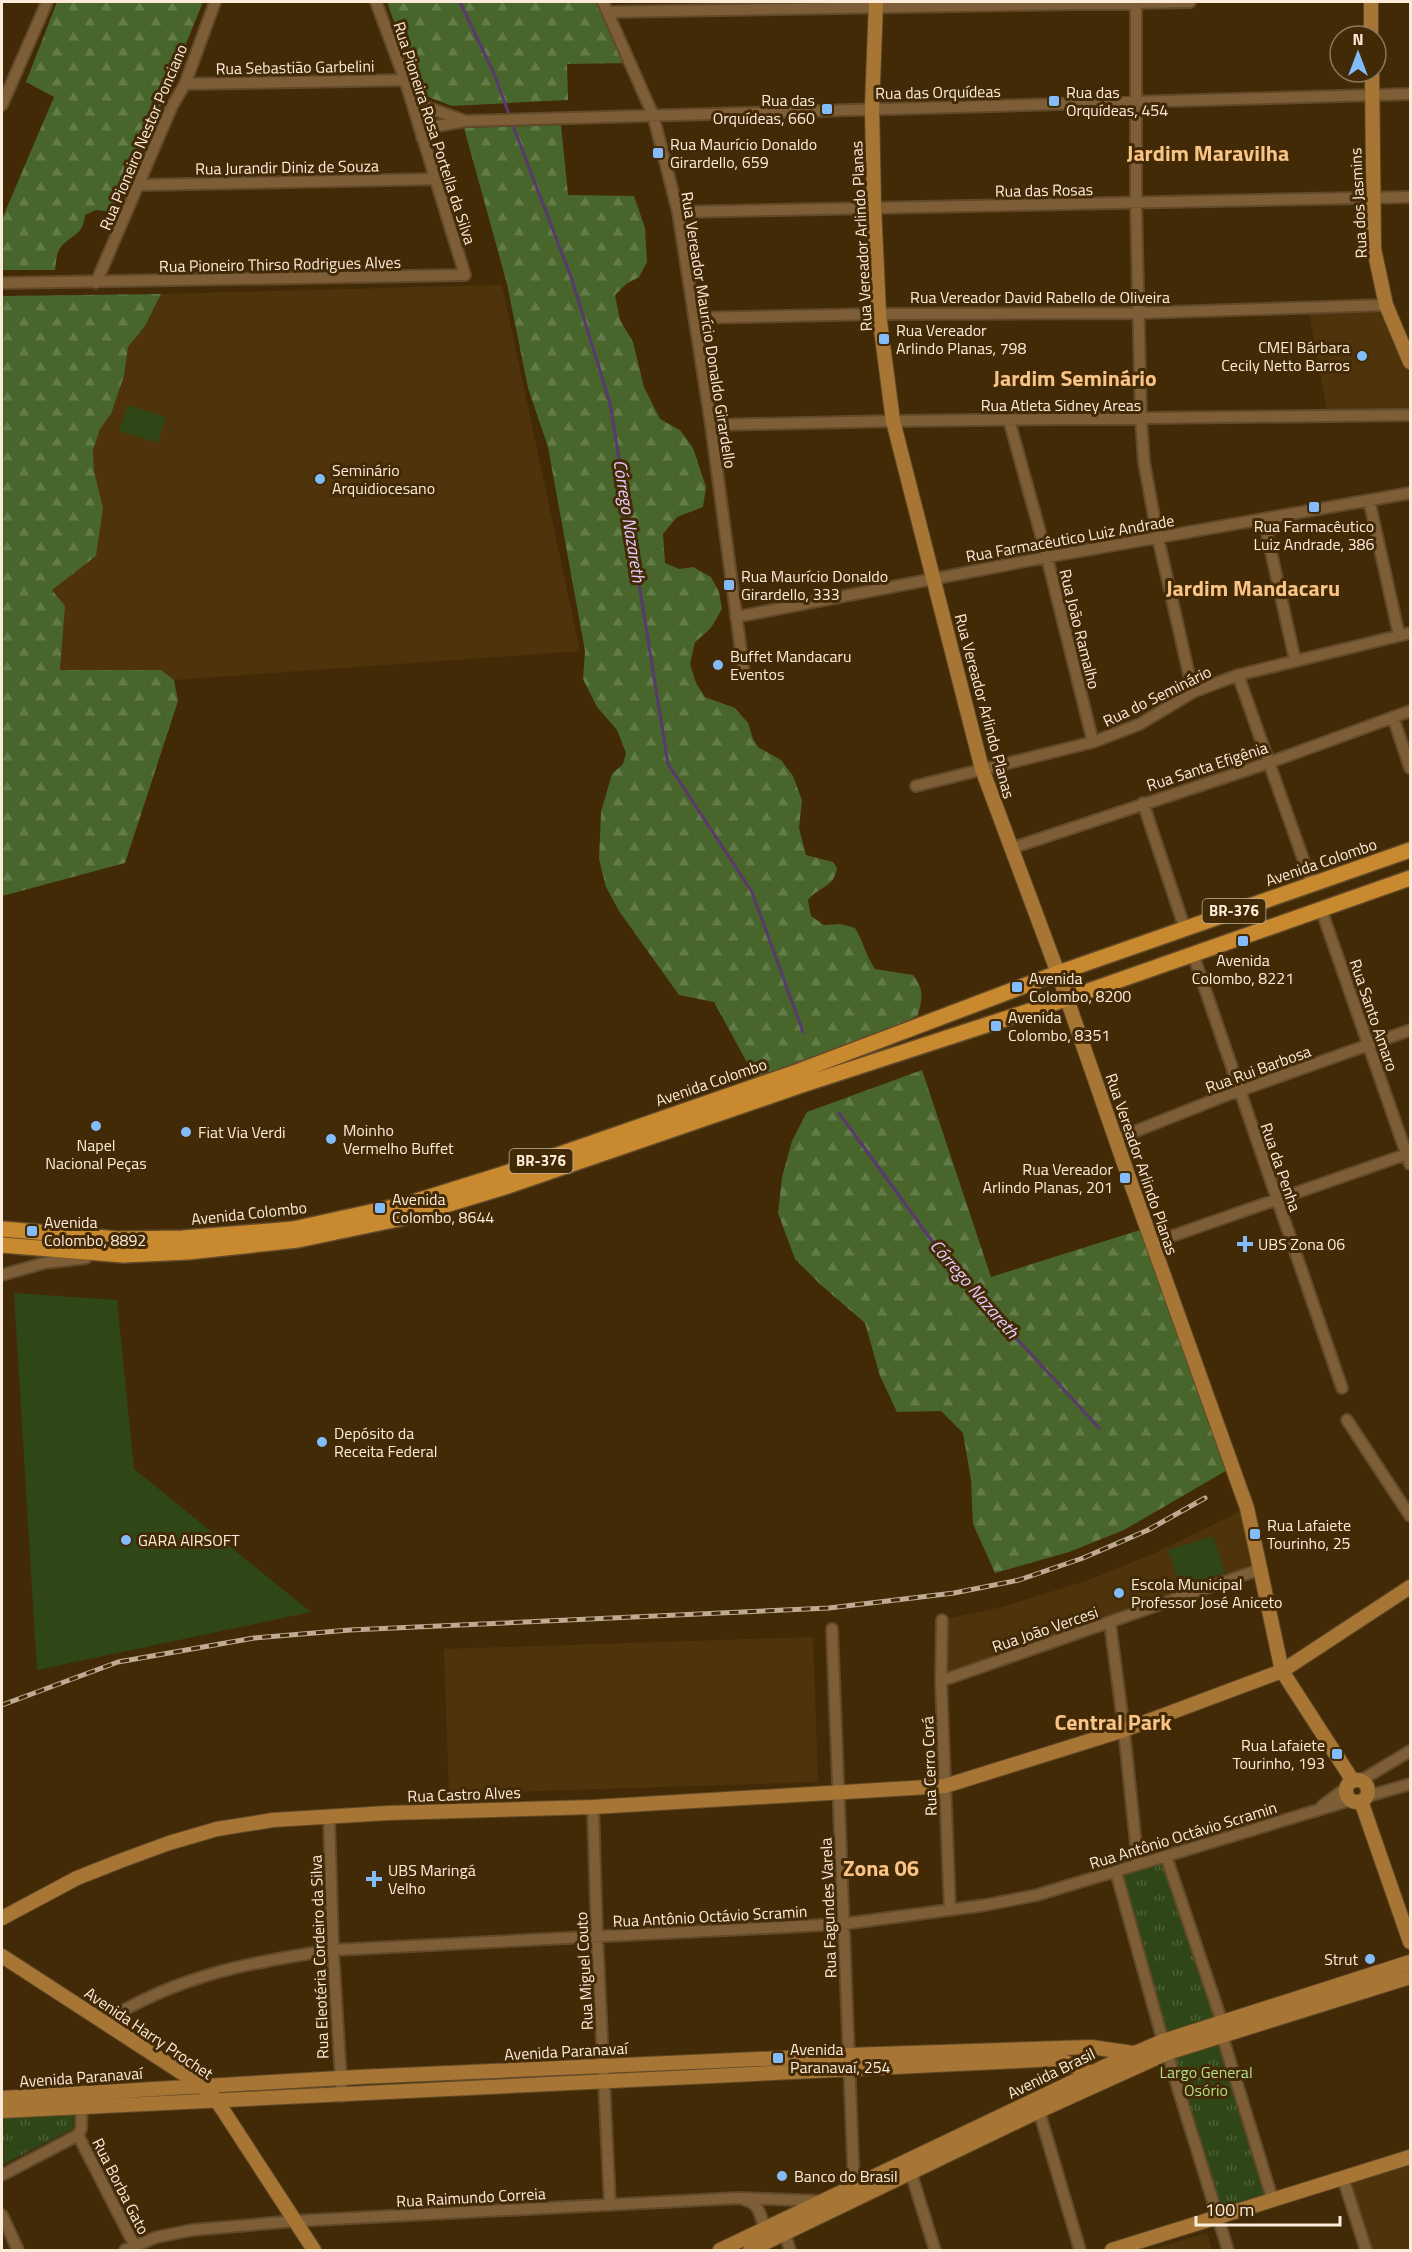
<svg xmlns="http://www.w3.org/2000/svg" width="1412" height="2252" font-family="'Titillium Web',sans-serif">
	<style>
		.built { fill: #4f330b }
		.grass { fill: #2f4616 }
		.forest { fill: url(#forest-firs) }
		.park { fill: url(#park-tufts) }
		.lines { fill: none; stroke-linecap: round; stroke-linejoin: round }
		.stream { stroke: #5a3a6e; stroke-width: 3 }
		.street-casing { stroke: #614929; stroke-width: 14 }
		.secondary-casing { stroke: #614929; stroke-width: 16 }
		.primary-casing { stroke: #614929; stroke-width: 18 }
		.street { stroke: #7d5e37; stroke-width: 10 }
		.secondary { stroke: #a87634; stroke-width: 14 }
		.primary { stroke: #c9892e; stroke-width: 15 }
		.rail-casing { stroke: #bfab94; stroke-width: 5 }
		.rail { stroke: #432a07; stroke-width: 3; stroke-dasharray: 9; stroke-linecap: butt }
		.poi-dot { fill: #82bcfa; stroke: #432a07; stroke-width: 2 }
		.labels { text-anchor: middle; stroke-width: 6; stroke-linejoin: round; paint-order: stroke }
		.shield { fill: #432a07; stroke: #c4b19a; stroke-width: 1.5 }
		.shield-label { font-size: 15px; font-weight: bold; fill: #fcebd9 }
		.street-label { font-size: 16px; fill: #fcebd9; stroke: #432a07 }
		.poi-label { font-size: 16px; fill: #fcebd9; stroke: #432a07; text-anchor: start }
		.park-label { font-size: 16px; fill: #b1dd87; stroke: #432a07 }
		.water-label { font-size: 18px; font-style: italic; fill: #e6cafb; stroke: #432a07 }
		.district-label { font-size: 22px; font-weight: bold; fill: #f9c485; stroke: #432a07 }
	</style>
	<defs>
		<pattern id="forest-firs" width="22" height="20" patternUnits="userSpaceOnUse" patternTransform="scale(1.5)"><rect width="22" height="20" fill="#48652b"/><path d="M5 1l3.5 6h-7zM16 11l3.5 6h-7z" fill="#637b49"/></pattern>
		<pattern id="park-tufts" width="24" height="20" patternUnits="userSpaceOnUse" patternTransform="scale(1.5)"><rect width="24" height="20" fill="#2f4616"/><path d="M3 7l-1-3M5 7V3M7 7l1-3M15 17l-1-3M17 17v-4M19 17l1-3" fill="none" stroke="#4e6137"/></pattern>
	</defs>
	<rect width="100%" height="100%" fill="#432a07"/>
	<path class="built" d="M502,285L580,651L174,680L161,670H60L64,606L52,589L96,556L93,451L100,429L111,414L124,376L128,347L145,326L161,294Z
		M1386,305L1410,362V415L1328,416L1308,307Z
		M1247,1508L1261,1569L941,1681L942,1620L1002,1607L1089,1580L1153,1554Z
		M813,1637L818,1782L449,1794L444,1649Z
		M1410,2157V2250H1366L1343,2178Z
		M1207,2233L1212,2250H1149Z"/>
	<path class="grass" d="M128,405L166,417L158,443L119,431Z
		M14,1293L117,1300L134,1469L311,1612L37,1670Z
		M1213,1536L1225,1573L1180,1587L1168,1550Z"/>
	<path class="forest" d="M57,2H203L130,181L114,212L96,210L85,215C83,238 70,233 59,250C56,255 56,264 55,270H2V219L54,97L26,82Z
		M387,2H603L632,63L567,64L568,100L452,106L426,96L415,80Z
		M561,125L568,195L634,196L645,228L647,262L639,277L626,284L615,295L620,320L633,342L644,387L660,419L680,430L693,448L706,487L703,507L677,517L663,534L665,563L679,569L693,567L711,577L719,592L722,609L710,629L695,642L690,664L696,683L705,697L735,708L748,723L753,739L758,747L781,760L793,776L802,800L799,828L806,855L833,862L837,868C834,888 819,886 808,900L811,916L824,925L840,924L855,928C863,941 866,956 875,969L913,975C924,990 923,996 918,1015L902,1025L756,1079L714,1002L679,995L619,911L606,887L599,859L601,812L612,774L623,764L626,753L617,730L597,707L583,679L585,651L548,447L528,388L507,284L464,128Z
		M161,294L145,326L128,347L124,376L111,414L100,429L93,450L94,471L103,508L96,556L52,590L65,606L60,670H161L174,680L178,701L125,863L2,896V296Z
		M922,1070L991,1277L1140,1230L1229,1469L1124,1530L1069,1552L995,1573L973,1524L971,1480L963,1433L941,1411L897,1412L880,1376L865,1323L821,1285L795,1259L778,1213L782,1177L792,1141L807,1112Z"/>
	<path class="park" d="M1166,1856L1222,2022L1163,2041L1116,1872Z
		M1222,2035L1273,2201L1218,2219L1167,2053Z
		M74,2113L73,2129L2,2165V2115Z"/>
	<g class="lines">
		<path class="stream" d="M460,2L495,76L510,117
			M512,123L571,277L610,403L668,764L752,892L803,1032
			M839,1113L951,1267L1099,1428"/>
		<g class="street-casing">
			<path id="street" d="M603,2L653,115L678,212L711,425L744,674
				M1136,2V204L1141,419L1144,462L1158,538L1193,692
				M609,12L1190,2
				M185,84L405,80
				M412,102L463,120
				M2,105L47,2
				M422,137L437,126L466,121L1410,94
				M139,185L436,179
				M678,212L1410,197
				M2,283L465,275L405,80L376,2
				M96,283L172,106L185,84L215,2
				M694,318L879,314L1138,313L1386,305
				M1009,420L1047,557L1093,742
				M711,425L893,421L1410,415
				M1369,500L1399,635
				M1264,520L1295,660
				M736,617L1047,557L1410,493
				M1238,675L1312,884
				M1393,717L1410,768
				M916,786L1093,742L1140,724L1193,692L1238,675L1410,633
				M1143,803L1185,929
				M1012,848L1268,763L1410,711
				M1321,909L1410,1164
				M1193,954L1342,1388
				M1116,1139L1219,1098L1410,1030
				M1152,1243L1410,1153
				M2,1275L44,1263L86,1258
				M1347,1420L1410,1516
				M942,1620L941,1681L950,1910
				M1110,1623L1124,1730L1138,1864
				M832,1629L854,2186
				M941,1681L1261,1569
				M1360,1781L1410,1751
				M1365,1797L1410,1784
				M1322,1806L1346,1788
				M593,1807L597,1936L610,2205
				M329,1816L333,1950L342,2096
				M1166,1856L1222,2022
				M1116,1872L1163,2041
				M104,2022C176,1976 250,1962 333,1950L843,1924L986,1905L1037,1895L1351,1800
				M1222,2035L1273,2201
				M1167,2053L1228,2250
				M1039,2111L1080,2250
				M78,2135L137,2250
				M911,2173L935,2250
				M2,2175L78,2135L81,2129L82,2100
				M1343,2178L1366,2250
				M745,2200C760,2203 761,2218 765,2230
				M2,2215L18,2250
				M785,2235L790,2250
				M125,2250L157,2237L192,2230L295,2221L739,2198L821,2201"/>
		</g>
		<g class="secondary-casing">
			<path id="secondary" d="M876,2L872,108L874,206L879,314L893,421L982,769L1058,973L1128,1175L1247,1508L1282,1671L1353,1781
				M1371,2V36
				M1372,72L1374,249L1386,305L1410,362
				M1346 1791a11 11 0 1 1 22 0a11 11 0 1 1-22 0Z
				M1361,1801L1410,1942
				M2,1918L77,1878L120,1861L169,1843L217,1829L273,1820L388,1813L593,1807L945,1786L1124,1730L1282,1671L1410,1587
				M2,1956L202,2086L217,2101L314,2250
				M2,2098L358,2077L849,2055L1091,2047L1133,2053
				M2,2111L1058,2059L1091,2073L1100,2083
				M720,2250L1114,2062L1163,2041L1410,1962
				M750,2250L1039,2111L1167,2053L1410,1977
				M1112,2250L1410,2157"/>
		</g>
		<g class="primary-casing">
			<path id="primary" d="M2,1229L118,1239L183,1238L293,1229L407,1204L503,1174L799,1071L1058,973L1410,850
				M2,1245L123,1255L188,1252L298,1240L403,1218L508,1186L802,1085L1057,1002L1410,878"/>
		</g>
		<use href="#street" class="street"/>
		<use href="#secondary" class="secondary"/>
		<use href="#primary" class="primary"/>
		<g class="rail-casing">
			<path id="rail" d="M2,1705L118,1662L254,1638L350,1630L829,1608L954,1593L1019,1580L1083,1558L1148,1530L1205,1498"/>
		</g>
		<use href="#rail" class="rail"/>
	</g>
	<g class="poi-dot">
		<rect x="1048" y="95" width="12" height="12" rx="3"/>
		<rect x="821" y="103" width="12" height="12" rx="3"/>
		<rect x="652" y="147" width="12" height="12" rx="3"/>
		<rect x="878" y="333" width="12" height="12" rx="3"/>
		<circle cx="1362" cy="356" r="6"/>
		<circle cx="320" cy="479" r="6"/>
		<rect x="1308" y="501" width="12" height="12" rx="3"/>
		<rect x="723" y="579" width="12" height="12" rx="3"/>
		<circle cx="718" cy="665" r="6"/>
		<rect x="1237" y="935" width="12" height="12" rx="3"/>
		<rect x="1011" y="981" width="12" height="12" rx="3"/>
		<rect x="990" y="1020" width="12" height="12" rx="3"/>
		<circle cx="96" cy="1126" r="6"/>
		<circle cx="186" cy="1132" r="6"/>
		<circle cx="331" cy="1139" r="6"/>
		<rect x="1119" y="1172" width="12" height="12" rx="3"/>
		<rect x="374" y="1202" width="12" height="12" rx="3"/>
		<rect x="26" y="1225" width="12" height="12" rx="3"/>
		<path d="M1242 1235h6v6h6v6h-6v6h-6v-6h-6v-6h6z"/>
		<circle cx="322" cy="1442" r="6"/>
		<rect x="1249" y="1528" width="12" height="12" rx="3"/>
		<circle cx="126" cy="1540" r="6"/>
		<circle cx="1119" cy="1593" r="6"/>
		<rect x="1331" y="1748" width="12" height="12" rx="3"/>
		<path d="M371 1870h6v6h6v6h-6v6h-6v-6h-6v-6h6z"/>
		<circle cx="1370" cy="1959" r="6"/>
		<rect x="772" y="2052" width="12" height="12" rx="3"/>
		<circle cx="782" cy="2176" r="6"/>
	</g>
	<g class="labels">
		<g class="shield">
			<rect x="1202.5" y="899" width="63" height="24" rx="4.5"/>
			<rect x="509.5" y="1149" width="63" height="24" rx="4.5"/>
		</g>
		<g class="shield-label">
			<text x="1234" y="916">BR-376</text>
			<text x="541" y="1166">BR-376</text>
		</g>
		<g class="street-label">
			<text transform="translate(295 67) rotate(-1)" y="6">Rua Sebastião Garbelini</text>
			<text transform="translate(938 92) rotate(-1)" y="6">Rua das Orquídeas</text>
			<text transform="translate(435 133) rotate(72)" y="6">Rua Pioneira Rosa Portella da Silva</text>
			<text transform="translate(143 137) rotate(-67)" y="6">Rua Pioneiro Nestor Ponciano</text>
			<text transform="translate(287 167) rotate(-1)" y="6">Rua Jurandir Diniz de Souza</text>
			<text transform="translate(1044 190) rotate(-1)" y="6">Rua das Rosas</text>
			<text transform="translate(1358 203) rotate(-93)" y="6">Rua dos Jasmins</text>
			<text transform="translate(861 236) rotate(-93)" y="6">Rua Vereador Arlindo Planas</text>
			<text transform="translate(280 264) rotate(-1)" y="6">Rua Pioneiro Thirso Rodrigues Alves</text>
			<text x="1040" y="303">Rua Vereador David Rabello de Oliveira</text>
			<text transform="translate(709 330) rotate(81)" y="6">Rua Vereador Maurício Donaldo Girardello</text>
			<text x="1061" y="411">Rua Atleta Sidney Areas</text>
			<text transform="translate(1070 538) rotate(-10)" y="6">Rua Farmacêutico Luiz Andrade</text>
			<text transform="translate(1080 629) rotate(76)" y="6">Rua João Ramalho</text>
			<text transform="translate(1157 696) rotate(-26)" y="6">Rua do Seminário</text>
			<text transform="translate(985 706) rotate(75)" y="6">Rua Vereador Arlindo Planas</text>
			<text transform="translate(1207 766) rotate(-18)" y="6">Rua Santa Efigênia</text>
			<text transform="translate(1321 862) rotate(-19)" y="6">Avenida Colombo</text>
			<text transform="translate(1374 1015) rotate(71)" y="6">Rua Santo Amaro</text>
			<text transform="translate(1258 1069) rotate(-20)" y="6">Rua Rui Barbosa</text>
			<text transform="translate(711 1082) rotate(-19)" y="6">Avenida Colombo</text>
			<text transform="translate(1142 1164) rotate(71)" y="6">Rua Vereador Arlindo Planas</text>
			<text transform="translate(1281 1167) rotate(71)" y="6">Rua da Penha</text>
			<text transform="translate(249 1213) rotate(-6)" y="6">Avenida Colombo</text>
			<text transform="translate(1045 1629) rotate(-19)" y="6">Rua João Vercesi</text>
			<text transform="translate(929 1766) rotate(-92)" y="6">Rua Cerro Corá</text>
			<text transform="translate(464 1794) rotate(-2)" y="6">Rua Castro Alves</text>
			<text transform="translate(1183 1835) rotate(-17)" y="6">Rua Antônio Octávio Scramin</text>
			<text transform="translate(828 1908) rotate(-92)" y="6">Rua Fagundes Varela</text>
			<text transform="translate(710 1916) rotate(-3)" y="6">Rua Antônio Octávio Scramin</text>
			<text transform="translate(319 1957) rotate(-92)" y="6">Rua Eleotéria Cordeiro da Silva</text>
			<text transform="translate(584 1971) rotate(-93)" y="6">Rua Miguel Couto</text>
			<text transform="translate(149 2033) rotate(34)" y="6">Avenida Harry Prochet</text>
			<text transform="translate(566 2051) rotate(-3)" y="6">Avenida Paranavaí</text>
			<text transform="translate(1051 2073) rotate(-26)" y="6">Avenida Brasil</text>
			<text transform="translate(81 2077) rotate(-4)" y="6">Avenida Paranavaí</text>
			<text transform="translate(121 2186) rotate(63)" y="6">Rua Borba Gato</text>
			<text transform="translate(471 2197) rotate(-3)" y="6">Rua Raimundo Correia</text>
		</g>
		<g class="poi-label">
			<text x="1066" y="98">Rua das<tspan x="1066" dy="18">Orquídeas, 454</tspan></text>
			<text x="815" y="106" text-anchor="end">Rua das<tspan x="815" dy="18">Orquídeas, 660</tspan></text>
			<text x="670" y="150">Rua Maurício Donaldo<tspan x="670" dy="18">Girardello, 659</tspan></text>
			<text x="896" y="336">Rua Vereador<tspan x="896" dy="18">Arlindo Planas, 798</tspan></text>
			<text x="1350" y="353" text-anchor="end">CMEI Bárbara<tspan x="1350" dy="18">Cecily Netto Barros</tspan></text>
			<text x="332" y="476">Seminário<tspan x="332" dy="18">Arquidiocesano</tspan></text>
			<text x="1314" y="532" text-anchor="middle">Rua Farmacêutico<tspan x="1314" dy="18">Luiz Andrade, 386</tspan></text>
			<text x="741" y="582">Rua Maurício Donaldo<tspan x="741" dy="18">Girardello, 333</tspan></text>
			<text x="730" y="662">Buffet Mandacaru<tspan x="730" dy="18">Eventos</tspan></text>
			<text x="1243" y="966" text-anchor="middle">Avenida<tspan x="1243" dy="18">Colombo, 8221</tspan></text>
			<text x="1029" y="984">Avenida<tspan x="1029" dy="18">Colombo, 8200</tspan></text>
			<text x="1008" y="1023">Avenida<tspan x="1008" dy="18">Colombo, 8351</tspan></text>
			<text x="343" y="1136">Moinho<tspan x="343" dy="18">Vermelho Buffet</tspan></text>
			<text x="198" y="1138">Fiat Via Verdi</text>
			<text x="96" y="1151" text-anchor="middle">Napel<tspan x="96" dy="18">Nacional Peças</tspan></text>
			<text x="1113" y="1175" text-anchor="end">Rua Vereador<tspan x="1113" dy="18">Arlindo Planas, 201</tspan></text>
			<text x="392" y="1205">Avenida<tspan x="392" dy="18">Colombo, 8644</tspan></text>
			<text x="44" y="1228">Avenida<tspan x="44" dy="18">Colombo, 8892</tspan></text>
			<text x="1258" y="1250">UBS Zona 06</text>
			<text x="334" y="1439">Depósito da<tspan x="334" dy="18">Receita Federal</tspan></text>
			<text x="1267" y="1531">Rua Lafaiete<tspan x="1267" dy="18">Tourinho, 25</tspan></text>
			<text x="138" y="1546">GARA AIRSOFT</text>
			<text x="1131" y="1590">Escola Municipal<tspan x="1131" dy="18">Professor José Aniceto</tspan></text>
			<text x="1325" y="1751" text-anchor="end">Rua Lafaiete<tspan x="1325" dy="18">Tourinho, 193</tspan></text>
			<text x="388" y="1876">UBS Maringá<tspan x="388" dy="18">Velho</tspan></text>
			<text x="1358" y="1965" text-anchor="end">Strut</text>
			<text x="790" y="2055">Avenida<tspan x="790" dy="18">Paranavaí, 254</tspan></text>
			<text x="794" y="2182">Banco do Brasil</text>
		</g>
		<g class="park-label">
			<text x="1206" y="2078">Largo General<tspan x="1206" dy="18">Osório</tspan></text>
		</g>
		<g class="water-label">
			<text transform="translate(629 521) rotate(81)" y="6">Córrego Nazareth</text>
			<text transform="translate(974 1289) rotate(49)" y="6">Córrego Nazareth</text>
		</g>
		<g class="district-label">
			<text x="1208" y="161">Jardim Maravilha</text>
			<text x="1075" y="386">Jardim Seminário</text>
			<text x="1253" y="596">Jardim Mandacaru</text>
			<text x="1113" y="1730">Central Park</text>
			<text x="881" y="1876">Zona 06</text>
		</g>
	</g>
	<rect width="1412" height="2252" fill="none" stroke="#fcebd9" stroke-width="6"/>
	<g transform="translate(1358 54)"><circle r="28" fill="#432a07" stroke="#8d775b" stroke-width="1.5"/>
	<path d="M0-4.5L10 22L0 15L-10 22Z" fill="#82bcfa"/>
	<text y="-9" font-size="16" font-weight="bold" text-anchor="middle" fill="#fcebd9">N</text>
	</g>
	<path d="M1196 2216v9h144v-9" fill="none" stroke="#fcebd9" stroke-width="3"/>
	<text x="1205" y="2216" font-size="18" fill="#fcebd9" stroke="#432a07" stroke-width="4.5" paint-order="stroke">100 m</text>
</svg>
